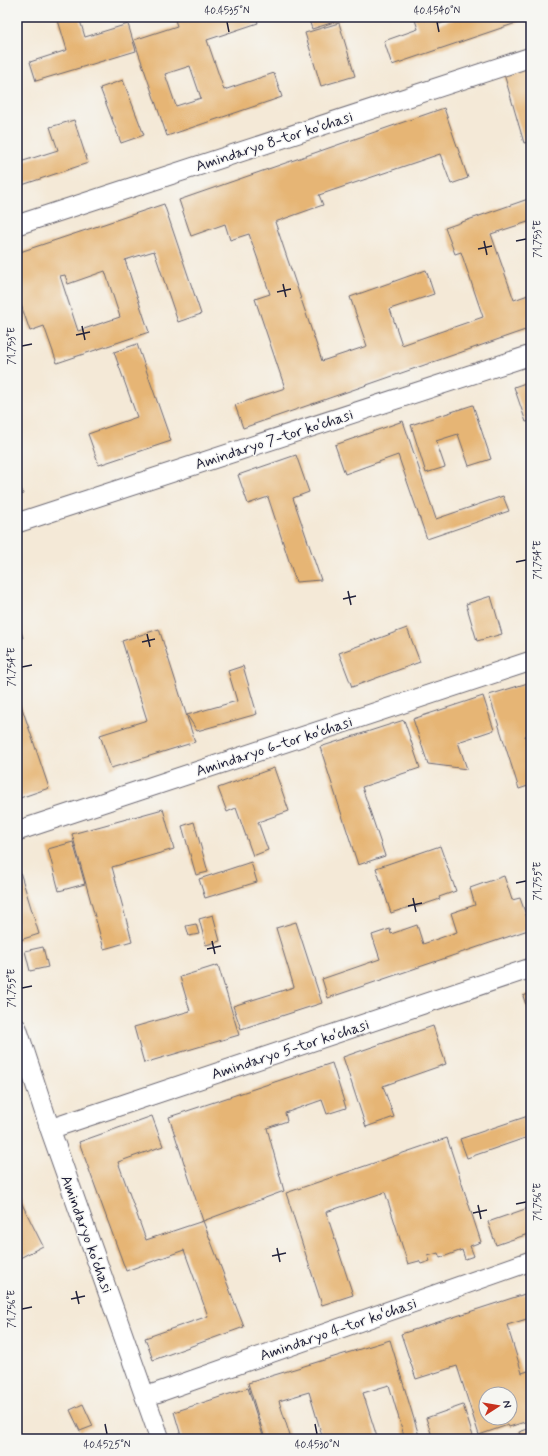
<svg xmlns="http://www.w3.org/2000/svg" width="548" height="1456" font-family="Mynerve,sans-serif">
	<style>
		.building { fill: #e6b574; fill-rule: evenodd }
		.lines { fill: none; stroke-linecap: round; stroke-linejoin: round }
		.street-casing { stroke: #6c6872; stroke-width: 21 }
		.street { stroke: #fff; stroke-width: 19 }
		.ticks { fill: none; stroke: #22223b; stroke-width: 1.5 }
		.labels { text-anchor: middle; stroke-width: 3; stroke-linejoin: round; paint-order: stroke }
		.street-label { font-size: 15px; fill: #22223b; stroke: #f6f6f2 }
		.neatline { fill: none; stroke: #22223b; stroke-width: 1.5 }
		.ticks-label { font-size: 10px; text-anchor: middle; fill: #22223b }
	</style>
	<rect width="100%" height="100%" fill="#f6f6f2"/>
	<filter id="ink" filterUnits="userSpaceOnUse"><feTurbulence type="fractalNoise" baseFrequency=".025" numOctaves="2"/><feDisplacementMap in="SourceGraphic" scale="8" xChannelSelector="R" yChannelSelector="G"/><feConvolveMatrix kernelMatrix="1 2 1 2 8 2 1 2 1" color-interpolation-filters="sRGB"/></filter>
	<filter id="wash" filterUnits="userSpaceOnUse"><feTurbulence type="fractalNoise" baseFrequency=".012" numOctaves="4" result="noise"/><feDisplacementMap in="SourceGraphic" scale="16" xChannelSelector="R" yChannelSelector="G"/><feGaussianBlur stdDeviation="0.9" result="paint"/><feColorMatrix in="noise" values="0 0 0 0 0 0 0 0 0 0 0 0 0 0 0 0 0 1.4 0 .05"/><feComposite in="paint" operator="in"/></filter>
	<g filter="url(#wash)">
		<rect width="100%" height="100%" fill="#f4e9d7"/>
		<g id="blocks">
			<path class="building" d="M57,17H79L85,37L128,24L136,51L36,81L30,62L67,50Z
				M174,17H256L258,23L207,40L224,90L274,73L282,97L167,136L134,40L177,26ZM190,66L201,98L176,106L165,74Z
				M308,17H350L312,29Z
				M414,17H437L439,24L461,17H531V18L392,65L384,41L418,29Z
				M339,23L355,76L321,86L305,33Z
				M531,66V141L524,143L504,74Z
				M123,80L144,135L121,143L100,88Z
				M444,108L468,178L451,184L440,154L319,195L323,205L275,222L322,361L367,346L350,297L426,270L434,294L390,309L402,345L483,317L461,252L455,254L445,228L531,198V221L491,234L514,300L531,294V328L243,428L235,405L285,388L255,299L270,294L249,234L230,240L225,224L191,236L179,200Z
				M74,120L88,163L22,185L17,169V163L58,150L50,127Z
				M164,204L201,314L178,322L154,251L125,260L149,332L57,363L44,326L30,331L19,299H17V253ZM105,271L120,317L78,331L60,276L65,275L68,284Z
				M137,344L171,441L99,465L88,434L137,417L114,352Z
				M531,381V421L526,422L514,387Z
				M473,405L491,459L469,466L458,434L436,441L445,467L426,473L411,425Z
				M403,421L436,519L503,496L509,511L427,539L398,455L345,474L335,445Z
				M296,455L309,492L293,498L321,580L296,582L268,497L248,504L238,475Z
				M17,478L23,494L17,496Z
				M491,596L502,634L477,641L466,604Z
				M17,618L23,638L17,640Z
				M407,628L420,662L352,687L339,653Z
				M159,629L195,742L111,768L100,735L147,720L122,641Z
				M243,666L257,714L197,731L187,715L237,701L228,671Z
				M531,682V734L525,736L531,754V785L519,789L489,695Z
				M17,693L49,788L17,799Z
				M483,696L494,730L458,742L467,769L428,764L413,719Z
				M404,720L420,768L362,787L385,856L358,865L320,747Z
				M274,768L289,811L258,822L268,850L253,856L236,808L227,812L218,788Z
				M163,809L174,849L112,867L132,941L104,949L72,834Z
				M194,822L208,872L196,875L182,826Z
				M73,842L85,884L59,891L48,849Z
				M440,846L456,891L439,897L440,899L416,907L415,905L391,913L376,868Z
				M17,862L39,934L17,941Z
				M251,862L257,882L205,898L199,879Z
				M504,876L512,900L520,898L531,929L328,998L322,979L380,959L372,935L390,929L391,934L417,925L423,944L457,932L451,913L475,905L470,888Z
				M213,915L220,941L206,945L199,919Z
				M296,922L322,1003L241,1029L233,1006L294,987L276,928Z
				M196,924L199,934L189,936L186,926Z
				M43,947L48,967L30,971L25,951Z
				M218,965L239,1035L144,1063L134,1027L190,1011L180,977Z
				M531,993V1020L523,996Z
				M433,1026L446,1064L383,1086L394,1117L366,1127L343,1057Z
				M332,1063L346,1108L327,1114L322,1100L285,1113L287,1121L267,1128L284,1191L203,1221L169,1117Z
				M531,1115V1136L467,1158L460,1139Z
				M152,1116L163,1146L118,1162L146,1240L203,1221L244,1327L153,1360L145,1338L208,1316L184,1250L126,1271L79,1142Z
				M447,1138L481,1242L470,1246L474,1256L465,1259L462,1250L440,1258L438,1253L428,1256L430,1261L421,1264L419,1261L408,1264L385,1192L326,1212L353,1295L322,1305L286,1193Z
				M17,1194L43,1246L18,1259L17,1258Z
				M531,1207V1233L496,1245L488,1222Z
				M531,1292V1321L530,1318L507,1325L522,1373L531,1370V1420L509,1427L508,1425L479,1435L457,1366L416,1379L401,1334ZM486,1394H510V1418H486Z
				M390,1340L420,1439H405L389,1385L363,1393L377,1437L371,1439H323L309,1392L279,1401L291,1439H265L248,1383Z
				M248,1388L264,1439H182L174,1412Z
				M83,1404L93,1426L80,1431L70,1410Z
				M463,1405L474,1439H433L426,1418Z
				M531,1428V1439H521L519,1432Z"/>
		</g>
	</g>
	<g filter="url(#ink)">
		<use href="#blocks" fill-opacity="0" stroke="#6c6872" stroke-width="1"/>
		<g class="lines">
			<g class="street-casing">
				<path id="street" d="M17,225L531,57
					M17,523L531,355
					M17,831L531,661
					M17,1028L50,1129L160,1439
					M50,1129L531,968
					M145,1397L531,1261"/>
			</g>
			<use href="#street" class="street"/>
		</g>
	</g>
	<path class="ticks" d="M227,22L229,32M437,22L439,32M484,241L487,255M516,241L526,239M478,249L492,246M283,284L286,297M277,292L291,289M82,326L85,340M76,335L90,332M22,346L32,344M516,562L526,560M348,591L351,605M343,599L356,596M147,634L150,647M142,642L155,639M22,667L32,665M516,883L526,881M413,898L416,912M408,906L422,903M212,941L215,954M207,949L221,946M22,988L32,986M516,1204L526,1202M478,1205L481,1219M473,1213L487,1210M277,1248L280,1262M272,1256L286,1253M76,1291L79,1304M71,1299L85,1296M22,1309L32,1307M105,1424L107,1434M315,1424L317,1434"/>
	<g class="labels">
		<g class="street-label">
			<text transform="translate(274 141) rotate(-18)" y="5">Amindaryo 8-tor koʻchasi</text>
			<text transform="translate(274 439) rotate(-18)" y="5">Amindaryo 7-tor koʻchasi</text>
			<text transform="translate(274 746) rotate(-18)" y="5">Amindaryo 6-tor koʻchasi</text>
			<text transform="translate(290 1049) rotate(-18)" y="5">Amindaryo 5-tor koʻchasi</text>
			<text transform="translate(87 1234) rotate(70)" y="5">Amindaryo koʻchasi</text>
			<text transform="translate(338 1329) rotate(-19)" y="5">Amindaryo 4-tor koʻchasi</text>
		</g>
	</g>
	<rect width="548" height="1456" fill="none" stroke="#f6f6f2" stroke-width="44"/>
	<g transform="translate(498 1406) rotate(78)"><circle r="19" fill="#f6f6f2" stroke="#a1a1a9"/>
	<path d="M0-3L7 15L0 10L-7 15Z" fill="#c8321e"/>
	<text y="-6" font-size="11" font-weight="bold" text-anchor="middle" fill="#22223b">N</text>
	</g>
	<rect x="22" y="22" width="504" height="1412" class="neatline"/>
	<g class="ticks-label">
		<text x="227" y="14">40.4535°N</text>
		<text x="437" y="14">40.4540°N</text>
		<text transform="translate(537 239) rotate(-90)" y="4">71.753°E</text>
		<text transform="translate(11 346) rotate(-90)" y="4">71.753°E</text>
		<text transform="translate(537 560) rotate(-90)" y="4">71.754°E</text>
		<text transform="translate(11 667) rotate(-90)" y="4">71.754°E</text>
		<text transform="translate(537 881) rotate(-90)" y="4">71.755°E</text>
		<text transform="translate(11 988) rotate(-90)" y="4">71.755°E</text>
		<text transform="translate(537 1202) rotate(-90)" y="4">71.756°E</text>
		<text transform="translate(11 1309) rotate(-90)" y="4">71.756°E</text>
		<text x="107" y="1448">40.4525°N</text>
		<text x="317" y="1448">40.4530°N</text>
	</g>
</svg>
